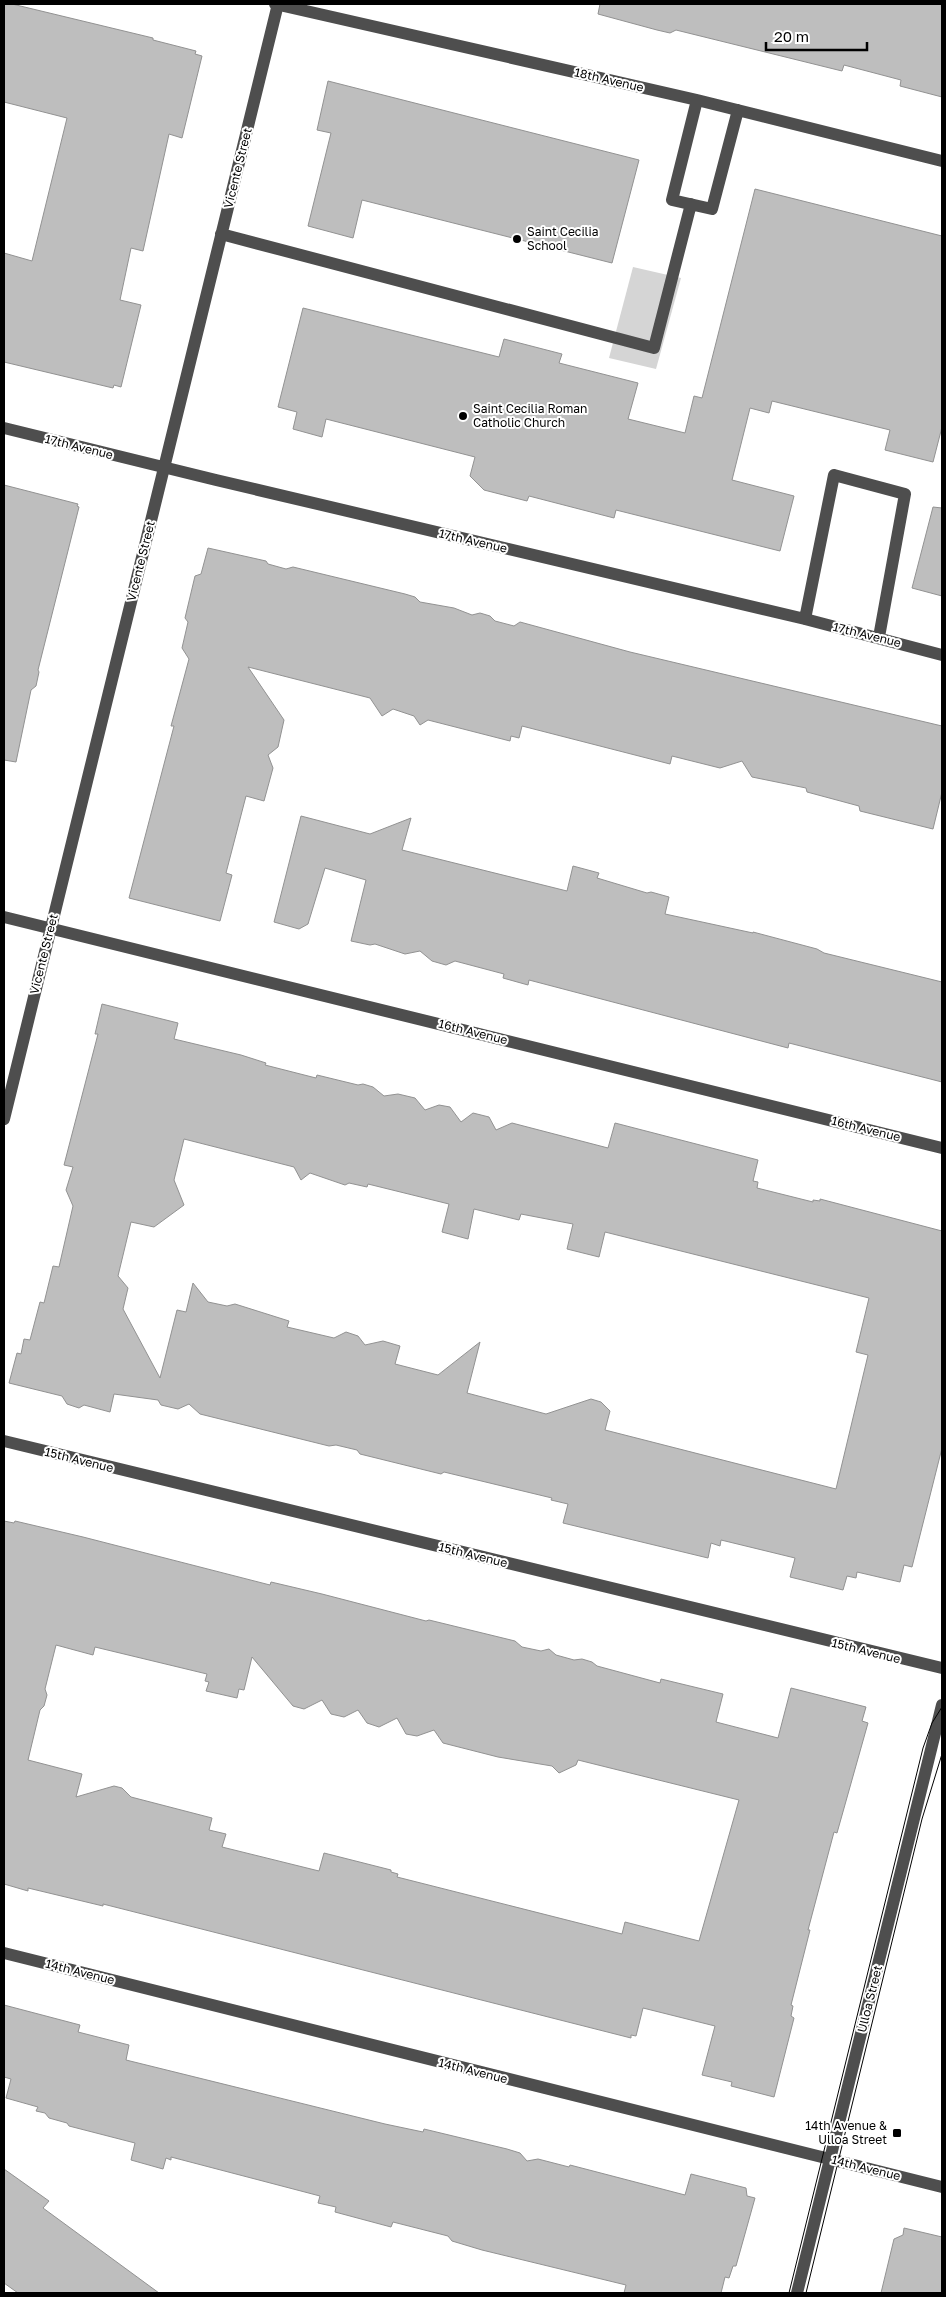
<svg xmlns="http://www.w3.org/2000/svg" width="946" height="2297" font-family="'Golos Text',sans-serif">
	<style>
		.green { fill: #d5d5d5 }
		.building { fill: #bebebe; stroke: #929292; fill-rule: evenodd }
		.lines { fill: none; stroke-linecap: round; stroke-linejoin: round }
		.minor { stroke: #4e4e4e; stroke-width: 12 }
		.tram { stroke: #000; stroke-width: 1 }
		.poi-dot { fill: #000; stroke: #fff; stroke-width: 2 }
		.labels { text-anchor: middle; stroke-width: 4; stroke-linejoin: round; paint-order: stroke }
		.street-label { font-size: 12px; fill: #000; stroke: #fff }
		.poi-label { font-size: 12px; fill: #000; stroke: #fff; text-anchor: start }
	</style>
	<rect width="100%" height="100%" fill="#fff"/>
	<path class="green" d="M633,267L681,278L656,369L609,358Z"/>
	<path class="building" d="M4,4H12L153,38V40L196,51L195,54L202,56L182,138L169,134L143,251L131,248L120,300L141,305L121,387L114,385L113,388L4,362V253L32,261L67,118L4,102Z
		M600,4H942V97L900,86L901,80L844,65L842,71L676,30L670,33L657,30L598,14Z
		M328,81L639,160L612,263L362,200L353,238L308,226L331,133L317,130Z
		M755,189L942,236V427L933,462L885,450L890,430L772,401L769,413L750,408L732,480L794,496L780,551L616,510L614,518L529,496L527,501L484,490L470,476L475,457L326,419L322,437L293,429L297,412L278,407L303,308L499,357L504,339L562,354L559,363L638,383L628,419L685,433L694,396L702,398Z
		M4,485L78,504L77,506L79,507L38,670L39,672L36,686L31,690L16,762L4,760Z
		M933,507L942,508V596L912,588Z
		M208,548L266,561L268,564L286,569L293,567L405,594L415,597L420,602L454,608L472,615L480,613L490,616L495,621L514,626L520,622L630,652L942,726V792L933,829L860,811L859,806L807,792L806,788L752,777L742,761L720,768L672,756L670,764L522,726L519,738L511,736L510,741L428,720L420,725L414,716L393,709L382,716L370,698L248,667L284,720L278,747L268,755L273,768L264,801L246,796L226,873L232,875L220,921L129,898L174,726H171L189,659L182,648L188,622L185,618L195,576L201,574Z
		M301,816L370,834L411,818L402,850L567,891L573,866L599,873L597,878L647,893L651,892L669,897L665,914L753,933V932L817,949L824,953L942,982V1082L789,1043L788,1048L529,980L528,985L503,978L504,974L455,961L446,965L432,961L420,951L405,954L375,944L370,945L351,941L366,880L325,868L308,924L299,929L274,922Z
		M102,1004L178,1023L174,1039L241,1055L266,1063L265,1065L316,1078L317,1075L358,1085L363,1084L373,1087L384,1096L398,1094L415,1098L425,1110L439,1105L450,1107L461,1122L473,1113L489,1117L496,1130L512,1123L608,1148L615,1123L758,1160L753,1181L758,1182L757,1188L813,1202V1200L820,1201V1199L942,1231V1448L912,1567L904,1565L900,1582L857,1572L856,1578L847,1576L843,1590L790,1577L795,1558L721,1540L720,1546L711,1543L708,1558L563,1523L568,1504L551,1500L552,1498L444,1472L441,1474L360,1454L357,1450L336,1445L329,1446L200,1414L189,1404L178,1409L161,1405L158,1400L114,1394L110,1412L84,1405L79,1408L67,1404L62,1396L9,1383L17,1353L21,1354L24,1339L30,1340L40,1302L44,1303L53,1266L59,1267L73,1206L66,1190L73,1167L64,1165L98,1034H95ZM184,1139L294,1167L301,1180L310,1173L345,1185L349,1183L367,1187L368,1184L449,1204L442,1232L468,1239L474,1209L519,1220L521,1214L573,1224L567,1249L599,1257L605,1232L869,1298L856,1352L868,1355L836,1489L605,1430L610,1411L601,1402L591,1399L546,1414L467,1393L480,1342L438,1375L395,1364L400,1346L383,1341L365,1345L358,1336L346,1332L334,1338L287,1327L289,1321L235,1304L227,1306L208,1302L193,1283L186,1312L177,1310L160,1378L123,1309L128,1288L118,1276L131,1222L154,1227L184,1205L174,1180Z
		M4,1521L14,1523L15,1521L83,1537L270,1585L271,1582L322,1594L426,1621L429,1620L515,1641L522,1647L541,1651L549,1649L556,1655L574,1660L582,1659L592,1662L597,1666L660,1683L661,1679L723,1694L716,1722L778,1738L791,1688L866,1707L862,1721L868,1723L837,1833L834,1832L808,1930H810L791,2005L793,2006L791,2016L794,2018L774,2097L731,2086L732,2082L702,2075L715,2026L643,2008L636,2036L631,2035V2038L103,1904V1906L28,1888V1891L4,1884ZM56,1645L93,1655L95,1647L207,1674L205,1681L209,1682L206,1691L237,1698L239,1689L244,1690L252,1657L293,1706L304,1709L322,1700L331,1714L344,1717L358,1710L367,1723L379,1727L397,1718L406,1734L417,1736L434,1730L443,1743L498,1757L552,1766L559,1773L576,1765L578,1760L739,1800L699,1941L625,1922L622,1934L397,1877L398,1874L391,1872V1870L324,1853L319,1871L222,1847L226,1834L209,1830L212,1818L131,1797L122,1788L114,1786L76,1797L82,1774L28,1760L40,1710L44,1706L47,1695L45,1689Z
		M4,2005L80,2025L78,2032L129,2045L126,2060L385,2124L423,2132L424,2129L507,2149L520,2153L527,2161L538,2159L569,2167L570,2165L685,2195L691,2174L746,2188L747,2196L755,2198L736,2266H733L729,2278L725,2277L721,2293H624L626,2285L482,2250L452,2241L448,2236L393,2222L391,2227L335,2212L336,2207L318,2203L320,2196L171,2157V2160L166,2158L163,2169L131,2160L135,2143L69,2126L67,2123L49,2118L45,2113L36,2111L38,2107L6,2098L11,2079L4,2077Z
		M4,2169L49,2201L43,2208L159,2293H18L4,2283Z
		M904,2228L942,2237V2293H881L894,2239L903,2235Z"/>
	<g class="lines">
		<path class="minor" d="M275,4L697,100L942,161
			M697,100L672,200L712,209L738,110
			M221,234L654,348L691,204
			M4,428L216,480L805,619L942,655
			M805,619L834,475L905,494L879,637
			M4,917L942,1148
			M4,1119L278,4
			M4,1441L942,1668
			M4,1953L942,2187
			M797,2293L942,1705"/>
		<path class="tram" d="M789,2293L923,1748L932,1723L942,1707
			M806,2293L922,1819L942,1754"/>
	</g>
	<g class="poi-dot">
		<circle cx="517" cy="239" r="5"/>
		<circle cx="463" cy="416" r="5"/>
		<rect x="892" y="2128" width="10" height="10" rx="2.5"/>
	</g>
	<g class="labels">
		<g class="street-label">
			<text transform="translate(609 80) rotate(13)" y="4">18th Avenue</text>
			<text transform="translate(238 168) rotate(-76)" y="4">Vicente Street</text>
			<text transform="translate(79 447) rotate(14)" y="4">17th Avenue</text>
			<text transform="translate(473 541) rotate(13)" y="4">17th Avenue</text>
			<text transform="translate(141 561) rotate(-76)" y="4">Vicente Street</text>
			<text transform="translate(867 635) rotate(14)" y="4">17th Avenue</text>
			<text transform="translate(44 954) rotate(-76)" y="4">Vicente Street</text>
			<text transform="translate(473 1032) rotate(14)" y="4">16th Avenue</text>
			<text transform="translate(866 1129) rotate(14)" y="4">16th Avenue</text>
			<text transform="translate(79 1460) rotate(14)" y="4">15th Avenue</text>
			<text transform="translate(473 1555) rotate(14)" y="4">15th Avenue</text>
			<text transform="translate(866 1651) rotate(14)" y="4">15th Avenue</text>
			<text transform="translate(80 1972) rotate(14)" y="4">14th Avenue</text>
			<text transform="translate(870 1999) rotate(-76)" y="4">Ulloa Street</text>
			<text transform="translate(473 2071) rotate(14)" y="4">14th Avenue</text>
			<text transform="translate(866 2168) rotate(14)" y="4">14th Avenue</text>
		</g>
		<g class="poi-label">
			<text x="527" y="236">Saint Cecilia<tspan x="527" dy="14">School</tspan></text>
			<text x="473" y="413">Saint Cecilia Roman<tspan x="473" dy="14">Catholic Church</tspan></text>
			<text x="887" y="2130" text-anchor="end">14th Avenue &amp;<tspan x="887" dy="14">Ulloa Street</tspan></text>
		</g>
	</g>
	<rect width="946" height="2297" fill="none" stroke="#000000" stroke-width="10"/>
	<path d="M766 42v8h101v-8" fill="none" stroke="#000000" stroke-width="2.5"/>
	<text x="774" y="42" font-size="15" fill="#000000" stroke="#ffffff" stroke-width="4" paint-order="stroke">20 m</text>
</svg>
